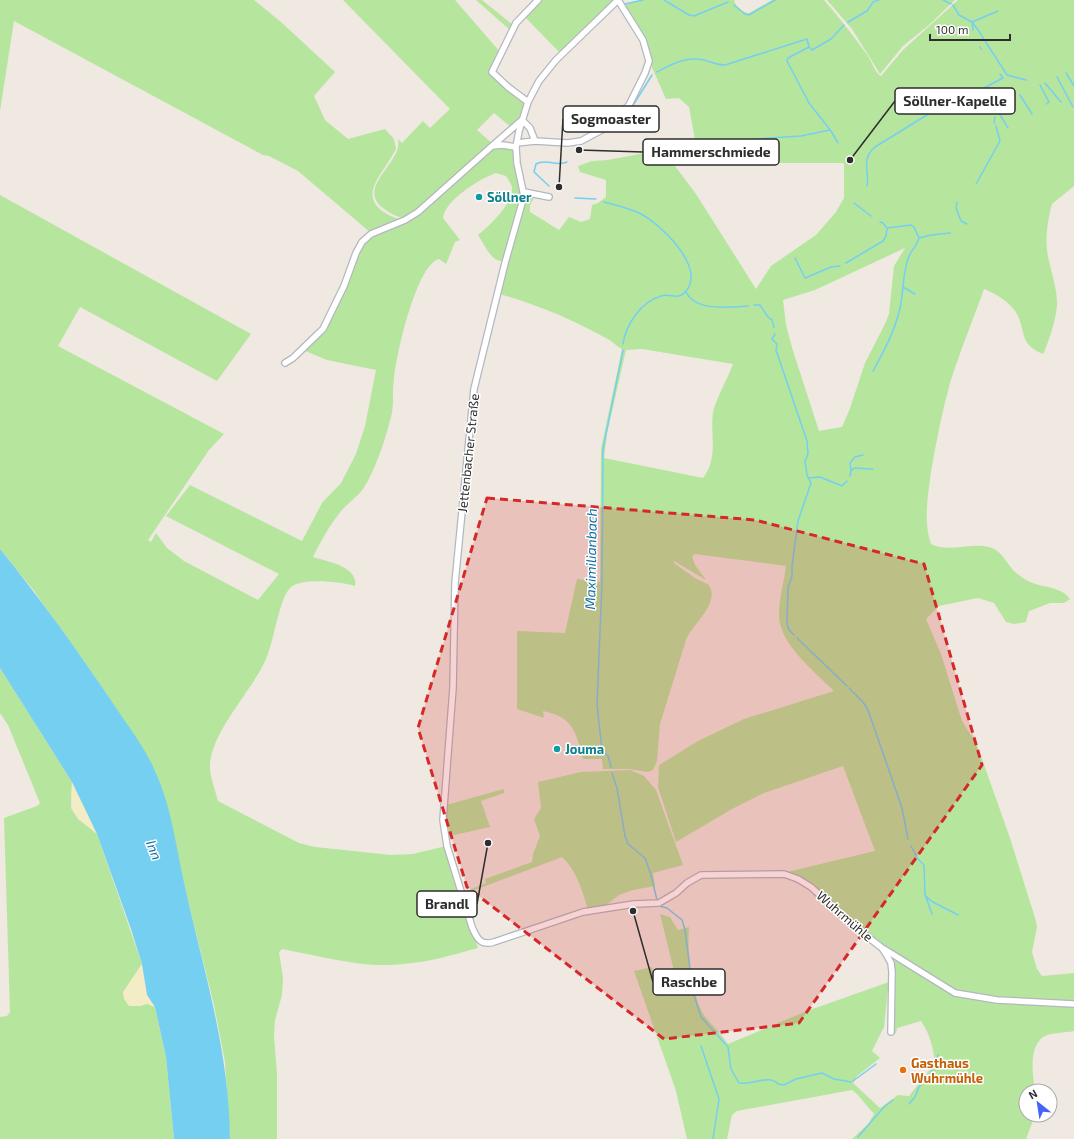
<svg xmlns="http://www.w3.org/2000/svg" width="1074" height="1139" font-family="'Exo 2',sans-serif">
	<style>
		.green { fill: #b6e59e; fill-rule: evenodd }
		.sand { fill: #f3ecc5 }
		.water { fill: #75cff0 }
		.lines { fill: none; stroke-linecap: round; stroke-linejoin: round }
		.stream { stroke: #75cff0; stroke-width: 1.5 }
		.street-casing { stroke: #b4b7c1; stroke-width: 8 }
		.street { stroke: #fff; stroke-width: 5.5 }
		.marked { fill: #d62828; fill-opacity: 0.2; stroke: #d62828; stroke-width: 3; stroke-dasharray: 8 5; stroke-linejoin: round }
		.culture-dot { fill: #0f9aa8; stroke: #fff; stroke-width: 1.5 }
		.food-dot { fill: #e8710a; stroke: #fff; stroke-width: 1.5 }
		.labels { text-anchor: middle; stroke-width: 3; stroke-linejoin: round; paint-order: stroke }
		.culture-label { font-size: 13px; font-weight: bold; fill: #0d838f; stroke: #fff; text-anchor: start }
		.street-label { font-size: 13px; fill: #2e2e2e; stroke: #fff }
		.food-label { font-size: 13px; font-weight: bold; fill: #c56008; stroke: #fff; text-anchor: start }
		.water-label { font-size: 14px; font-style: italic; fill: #0d6fa3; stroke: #fff }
		.leader { fill: none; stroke: #2e2e2e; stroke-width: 1.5 }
		.callout-dot { fill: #2e2e2e; stroke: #fff; stroke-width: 1.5 }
		.callout { fill: #fff; stroke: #2e2e2e; stroke-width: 1.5 }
		.callout-label { font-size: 14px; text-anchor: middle; font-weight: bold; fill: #2e2e2e }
	</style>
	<rect width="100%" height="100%" fill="#efe9e1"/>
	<path class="green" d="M0,0H254L281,22L335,72L314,96L325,120L348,139L385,129L394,139L396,149C380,179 350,202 401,220L371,233L298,171L269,156L263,155L14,21L0,111Z
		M343,0H455L501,53L491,70L525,101L522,114L511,127L494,113L477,130L493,144L433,198L405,218C396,217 390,213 383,208C355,187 404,162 398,139L402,143L423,121L430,128L450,109Z
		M476,0H482L513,25L510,30Z
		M541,0H615L560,53L524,16Z
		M642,0H734C735,6 743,13 749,13L772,0H824C840,18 854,37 868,56C872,62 875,73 881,76L903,50L958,0H1074V186L1052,204C1047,223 1044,242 1049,261C1052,275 1057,289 1057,303C1057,316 1049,342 1043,354C1020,344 1026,335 1018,316C1012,303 996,294 984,289C973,320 960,351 950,383C942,412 936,442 931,472C928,495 923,522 931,544C949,553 971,542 989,547C1000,549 1006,562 1013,570C1017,574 1023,578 1028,581C1042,588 1061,586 1070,599L1064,603H1050L1029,611L1026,622L1014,624L1006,622L994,603L978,598L939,606L926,619L941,654L962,721L977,745L1010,838L1036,921L1037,927L1032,952L1037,969L1042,976L1074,973V1031C1065,1033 1051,1032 1043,1037C1028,1048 1033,1076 1035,1091H1026V1115H1035L1026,1139H852L868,1124L874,1114L857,1094L852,1090L737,1111L732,1115L727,1139H687L676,1091L634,971L652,967L657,984L676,979L660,914L670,917L678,930L689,927C687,951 691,994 704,1015C711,1025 721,1033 728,1044L807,1011L892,981V985L888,988L884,1027L872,1051L880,1058L857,1076L853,1083L880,1108L898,1095L909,1096L935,1063C933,1047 930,1034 921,1021L897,1028L896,1033L894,1034L893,1031L895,987L893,963L898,959L954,991L874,940L810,885L783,873L875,851L843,766L764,793L732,809L676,842L658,787L659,765L698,741L744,719L834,691C815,672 779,644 779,615C779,598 784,582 786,566L695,554L692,556L695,565L706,580L674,561V563L695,578L709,585C720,604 694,622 686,640L660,724L657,761L653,770L648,772L628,769H603L602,759H583C576,732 573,717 543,711L544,718L517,709V631L565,633L577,579L600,582L601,449L622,349C616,346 612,341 606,338C573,320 537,304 499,294L526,196L528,195L535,196L530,205V212L559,230L569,217L581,222L590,219L592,205L598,203L606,197V180L580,172L578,166L592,161L608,160L650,152L656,153L675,166L696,194L756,289L771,266L816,235L836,212L844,198V163H743L702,159L685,160L695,140L689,107L679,98L666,99L651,65L648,48L624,4ZM905,248L894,266L889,314L885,324L865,363L849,411L842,427L819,431L793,351L786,325L783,300L815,290ZM642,349L733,364C728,378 720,391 715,405C707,427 721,455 703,478L604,458L607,433L626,350Z
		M827,0H955L929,25L903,46L880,74L852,29Z
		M496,147L514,149L522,194L503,261C491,262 485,245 478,235C489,226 514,203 512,187C511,183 508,180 506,176L496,173C481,178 445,200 443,218L460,240L455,242L446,264L439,259C416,265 396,356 394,379C392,390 394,401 392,412C388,432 375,472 363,489C357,497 348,503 342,510C330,524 321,541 313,557C325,561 359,566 355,586C342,582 301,577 290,588C279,599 274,642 266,659C252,691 214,728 210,763C209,775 215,789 218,801L299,843L315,847L391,855L413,854L446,846L478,948C453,955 428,962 403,964C364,969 321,956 282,949L279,952L283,978L282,995L275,1020L274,1037L277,1073V1139H230L225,1062L214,1005L156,772L95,677L34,591L0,549V195L251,334L217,381L80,307L58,346L224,434L209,450L148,540L151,542L156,533L167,548L184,561L258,600L279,574L166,516L190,485L302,541L322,503L341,483L356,454L365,426L376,370L327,360L303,350L323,330L357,251L370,236L408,220L487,151Z
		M0,668L72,782L71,808L78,819L97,834L142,964L128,985L140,1006L147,1003L155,1007L166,1057L174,1139H0V1017L7,1016L10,1012L4,818L37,806L40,803L8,725L0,713Z
		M630,770L644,776L656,790L683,865L653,873L655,886L633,890L619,895L605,906L588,909C582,891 577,871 562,857L464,894V892L486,883L485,879L532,862L533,854L540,836L534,819L541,808L538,782L581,772Z
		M504,789V793L481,801L490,827L454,835L446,831L444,818L446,805Z"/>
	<path class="sand" d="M72,782L97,834C73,813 70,816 72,782Z
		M142,964L147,995L155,1007L147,1004L140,1006H129L124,999L123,992Z"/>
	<path class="water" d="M0,549C39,597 75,647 110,699C125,722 145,747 156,773C172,809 176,848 185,887C204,972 229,1050 230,1139H174L166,1057L155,1007L147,995L142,964L131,929L97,834L72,782L0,668Z"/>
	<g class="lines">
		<path class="stream" d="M664,0L689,15L694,16L728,2
			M943,0L951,4
			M625,4L643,0
			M734,5L745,14L749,15L775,0
			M953,5L959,15L972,22L978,30L1007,75L1026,80
			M848,22L867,11L873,2L879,0
			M973,30L972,22L998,11
			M809,47L788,58L787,61L809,103L831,131L838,143
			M980,47L981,49
			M657,72C672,64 686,56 704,60C712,62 717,65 725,65L807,39L809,47L812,50L831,39L844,25
			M1066,73L1074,86
			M1057,77L1073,107
			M1045,83L1061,102
			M1040,85L1049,102L1046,104
			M1020,95L1032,114
			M994,105L1008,128
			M632,107L652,75
			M624,116L628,113
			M994,123L995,117
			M754,153L755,139L801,136L830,130
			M976,184L1000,141L996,126
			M549,186L534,172L536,164C546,158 557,167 567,162
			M867,186C870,171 860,160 875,147L930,113L959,101L1003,78L1000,74
			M575,198L596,199
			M604,202C615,205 628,208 639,213C660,223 706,267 686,291C678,301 671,293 661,296C641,302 626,324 623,344
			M957,202L956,208L961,221L967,224
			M854,203L871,216
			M919,238L931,235L950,233
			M795,258L805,278L831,267L840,266
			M846,263L883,241L886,236L887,229
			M903,287L915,294
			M686,292C696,312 729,307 748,306
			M754,305H760L768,317L772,320L774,327
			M775,334L772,339L777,344L776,350L807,441L808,454L805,461L807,475L811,483L798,521L792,566V576L788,588L787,624L789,630L794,635
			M873,371C884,351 895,331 900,308C904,291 902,270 910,254C913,248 916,248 919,238L914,227L911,225L887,228L883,223L880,222
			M851,471L850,463L855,457L863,455
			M850,476L851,471L854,468L873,469
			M808,478L820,477L842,486L847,481
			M797,638L847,686
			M849,688L863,702L868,710L902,808L908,839
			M611,767L608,756L602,751L597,704L602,583L603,449L623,350
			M612,773L617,788L625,836L628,844L645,858L651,875L657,900
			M911,846L918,859L924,865L925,895L931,901L958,915
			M926,897L932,914
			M659,906L667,908L682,920L685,930L693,992L701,1017L728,1047L731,1069L739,1083C753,1085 769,1074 778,1084L784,1085L796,1079L822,1073L834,1079L851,1082
			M701,1046L719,1099L713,1139
			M853,1081L876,1064
			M909,1104L915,1097L919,1087L930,1075L938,1055
			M858,1137L884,1107L893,1100"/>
		<g class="street-casing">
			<path id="street" d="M618,0L556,60L539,81L528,102L519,131L516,147L517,163L524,196L505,263L474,389L455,583L453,688L443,820L447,846L472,927C477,939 481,946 494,942L583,912L634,904L659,903L676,893L687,883L701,875L784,874L798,879L811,887L855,927L882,948L886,954L891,963L892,972L891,1032
				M528,102L508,87L492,72L516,23L538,0
				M517,143L535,141L568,143L581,141L609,126L629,105L645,73L649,61L643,40L618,0
				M492,146L522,120L530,128L535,141
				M524,192L549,197
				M285,363L293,358L323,329L344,286L356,253L362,242L371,234L405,220L418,212L492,146L502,145L516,147
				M884,949L955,993L997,1000L1074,1004"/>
		</g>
		<use href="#street" class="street"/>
	</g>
	<path class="marked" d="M487,498L755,520L924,564L982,765L799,1023L664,1039L467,887L418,728Z"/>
	<g class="culture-dot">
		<circle cx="479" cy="197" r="4"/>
		<circle cx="557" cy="749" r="4"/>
	</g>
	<circle class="food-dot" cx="903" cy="1070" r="4"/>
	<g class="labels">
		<g class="culture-label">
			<text x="487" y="202">Söllner</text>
			<text x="565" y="754">Jouma</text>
		</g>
		<g class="street-label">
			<text transform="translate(468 453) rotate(-84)" y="5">Jettenbacher Straße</text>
			<text transform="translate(845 916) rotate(41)" y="5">Wuhrmühle</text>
		</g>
		<g class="food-label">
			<text x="911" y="1068">Gasthaus<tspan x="911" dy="15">Wuhrmühle</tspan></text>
		</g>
		<g class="water-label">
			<text transform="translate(591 559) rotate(-89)" y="5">Maximilianbach</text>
			<text transform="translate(154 850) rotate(69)" y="5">Inn</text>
		</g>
	</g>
	<path class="leader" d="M850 160L895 101M559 187L563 119M579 150L643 152M488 843L477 904M633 911L653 982"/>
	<g class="callout-dot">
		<circle cx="850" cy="160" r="4"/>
		<circle cx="559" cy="187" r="4"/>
		<circle cx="579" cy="150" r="4"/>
		<circle cx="488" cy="843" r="4"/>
		<circle cx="633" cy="911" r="4"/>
	</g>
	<g class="callout">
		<rect x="895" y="88" width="120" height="26" rx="4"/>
		<rect x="563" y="106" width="96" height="26" rx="4"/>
		<rect x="643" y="139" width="136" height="26" rx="4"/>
		<rect x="417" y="891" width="60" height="26" rx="4"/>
		<rect x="653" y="969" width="72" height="26" rx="4"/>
	</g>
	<g class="callout-label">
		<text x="955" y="106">Söllner-Kapelle</text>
		<text x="611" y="124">Sogmoaster</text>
		<text x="711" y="157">Hammerschmiede</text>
		<text x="447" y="909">Brandl</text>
		<text x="689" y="987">Raschbe</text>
	</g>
	<g transform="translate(1038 1103) rotate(330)"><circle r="19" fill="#ffffff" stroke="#ababab"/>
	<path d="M0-3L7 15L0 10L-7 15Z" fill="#4264fb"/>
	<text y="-6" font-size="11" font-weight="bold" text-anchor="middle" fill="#2e2e2e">N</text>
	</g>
	<path d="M930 34v6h80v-6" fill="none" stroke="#2e2e2e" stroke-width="2"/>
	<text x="936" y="34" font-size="12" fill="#2e2e2e" stroke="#ffffff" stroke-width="3" paint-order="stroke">100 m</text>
</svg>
